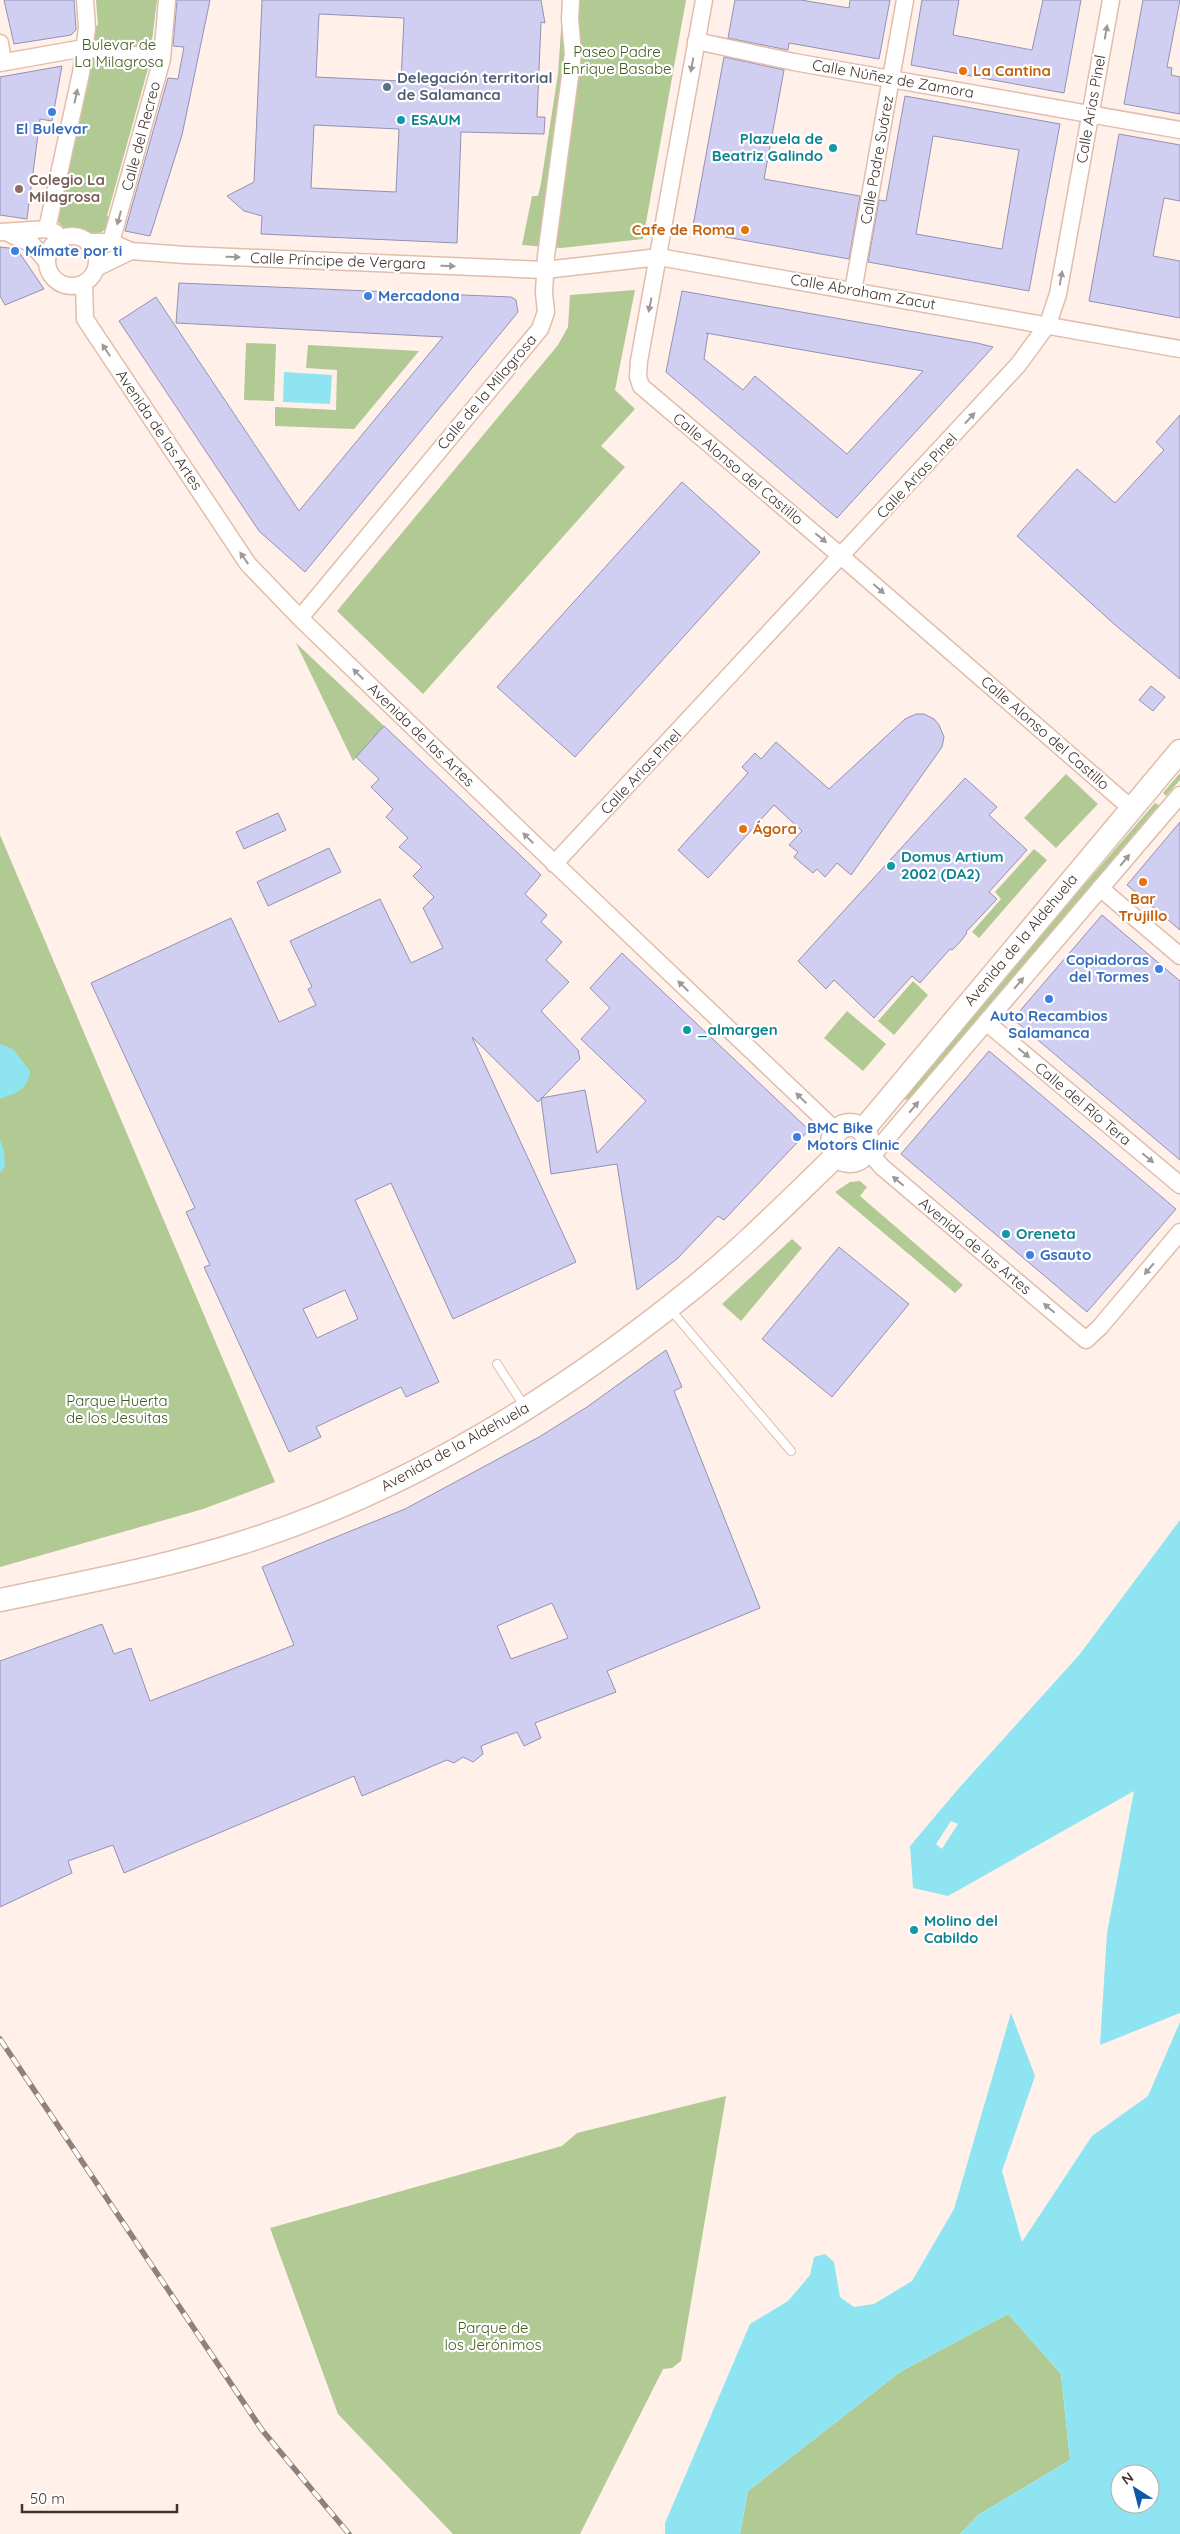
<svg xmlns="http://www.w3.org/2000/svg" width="1180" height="2534" font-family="Quicksand,sans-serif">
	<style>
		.green { fill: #b1c992 }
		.water { fill: #8ee5f1; fill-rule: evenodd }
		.pier { fill: #fff0e9 }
		.building { fill: #d0cef1; stroke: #9492b3; fill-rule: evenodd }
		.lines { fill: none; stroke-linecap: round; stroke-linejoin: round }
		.lane-casing { stroke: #e1bdac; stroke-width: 10 }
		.street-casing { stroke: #e1bdac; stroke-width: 19 }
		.secondary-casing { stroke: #e1bdac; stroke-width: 25 }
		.lane { stroke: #fff; stroke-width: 8 }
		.street { stroke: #fff; stroke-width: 16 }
		.secondary { stroke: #fff; stroke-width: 22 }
		.rail-casing { stroke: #90817a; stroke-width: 5.5 }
		.rail { stroke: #fff; stroke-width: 4; stroke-dasharray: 11; stroke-linecap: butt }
		.oneway { fill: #a09896 }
		.food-dot { fill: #e8710a; stroke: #fff; stroke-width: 2 }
		.service-dot { fill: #5c6f8a; stroke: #fff; stroke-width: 2 }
		.shop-dot { fill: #3f7fe0; stroke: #fff; stroke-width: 2 }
		.culture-dot { fill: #0f9aa8; stroke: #fff; stroke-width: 2 }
		.education-dot { fill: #8d6e63; stroke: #fff; stroke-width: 2 }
		.labels { text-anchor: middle; stroke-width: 4.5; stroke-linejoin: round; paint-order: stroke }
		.park-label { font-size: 15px; fill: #445b1d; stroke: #fff }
		.food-label { font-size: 15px; font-weight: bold; fill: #c56008; stroke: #fff; text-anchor: start }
		.service-label { font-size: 15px; font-weight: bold; fill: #4e5e75; stroke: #fff; text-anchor: start }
		.street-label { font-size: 15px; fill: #41322c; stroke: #fff }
		.culture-label { font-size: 15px; font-weight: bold; fill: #0d838f; stroke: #fff; text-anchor: start }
		.shop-label { font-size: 15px; font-weight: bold; fill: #366cbe; stroke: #fff; text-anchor: start }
		.education-label { font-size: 15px; font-weight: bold; fill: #785e54; stroke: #fff; text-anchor: start }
	</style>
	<rect width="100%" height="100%" fill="#fff0e9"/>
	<path class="green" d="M96,0H157L149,65L107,216L113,218C102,242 87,233 65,230L54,217L91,28L98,25Z
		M563,0H686L643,239L561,248L522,245L532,196H538L541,183L558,74Z
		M635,290L615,390L635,409L601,446L625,467L423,694L337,611L558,345L568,327L570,295Z
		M246,343L276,344L274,401L244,400Z
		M308,345L419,351L354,429L275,426V407L336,410L337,370L306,368Z
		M296,643L384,726L353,761Z
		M1180,773V780L1166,796L1163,793Z
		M1066,774L1098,804L1056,848L1024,818Z
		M1155,803L1159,805L911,1098L905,1100V1092Z
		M0,835L275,1482L203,1509L0,1567Z
		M1034,849L1047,860L979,938L972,932L1001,899L995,892Z
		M913,981L928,995L894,1035L878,1021Z
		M847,1011L886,1044L863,1071L824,1038Z
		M860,1181L867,1187L860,1196L963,1285L955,1293L835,1192L850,1182Z
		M792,1239L802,1248L741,1321L722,1304Z
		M726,2096L681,2361L672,2368L663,2369L580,2534H453L338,2414L270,2228L562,2146L577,2133Z
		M1008,2314L1061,2374L1070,2460L978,2515L960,2534H740L748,2491L900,2372Z"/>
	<path class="water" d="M284,372L332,375L330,404L283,402Z
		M0,1044L13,1049L30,1071C28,1090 16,1093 0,1099Z
		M0,1140L4,1151L5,1166L0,1173Z
		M1180,1520V2013L1100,2045L1107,1933L1134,1791L948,1896L913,1888L910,1846L959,1788L1080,1654Z
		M1011,2013L1035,2076L1002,2171L1022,2242L1092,2136L1148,2096L1180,2022V2534H960L978,2515L1070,2460L1061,2374L1008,2314L900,2372L748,2491L740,2534H665V2523L750,2324L788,2301L810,2275L814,2257L825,2254L834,2262L840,2297L854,2307L874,2304L912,2281L954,2209ZM1120,2474H1150V2504H1120Z"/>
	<path class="pier" d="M951,1821L958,1824L942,1849L936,1844Z"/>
	<path class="building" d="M4,0H74L76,30L71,35L14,44Z
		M177,0H210L182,135L150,236L125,231L168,78L178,79L184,47L173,46Z
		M262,0H541L545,23L541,22L537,117H545L544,134L461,132L457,243L261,234L262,216L244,211L227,196L254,182ZM319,14L404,18L401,81L316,77ZM314,125L399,129L396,192L311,188Z
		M735,0H801L849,8L850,0H890L879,59L789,43L788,50L728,38Z
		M922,0H959L953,35L1032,50L1043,0H1081L1064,93L911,65Z
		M1143,0H1180L1167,67L1172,68L1171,75L1180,77V114L1124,104Z
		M724,57L784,70L764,179L860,196L849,259L692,231Z
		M62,66L52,121L40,119L27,219L0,215V77Z
		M905,96L1060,124L1029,291L868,262L879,200L886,201ZM933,136L1019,150L1002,249L916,234Z
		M1119,134L1180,145V201L1164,198L1153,256L1180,261V318L1089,301Z
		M0,247L17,249L44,289L5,305L0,296Z
		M179,283L511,297L516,300L518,312L305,572L259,531L119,321L156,297L299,511L443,337L176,323Z
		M682,291L977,343L993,347L837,518L666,372ZM706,333L923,371L847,454L755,376L743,390L704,359L708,334Z
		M1180,415V679L1114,624L1017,536L1077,469L1115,503L1164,450L1156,442Z
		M682,482L760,552L575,757L497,687Z
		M1151,686L1165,697L1153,711L1139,700Z
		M916,714H924L934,719L939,725L944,737L942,747L851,875L837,863L825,877L817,869L813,873L794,857L798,852L789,845L802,831L774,805L708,878L678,850L748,773L742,767L755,753L761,759L776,742L829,789L905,719Z
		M384,726L541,875L525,894L547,915L541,922L562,942L546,960L569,982L541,1011L578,1050L580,1059L538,1102L472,1037L576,1262L453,1319L391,1183L355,1200L439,1382L406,1397L401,1387L316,1427L321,1437L289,1452L204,1267L210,1265L186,1212L195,1208L91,983L231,918L279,1022L316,1005L308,989L312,987L290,941L380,899L411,963L443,948L423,908L434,897L413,876L422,867L399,847L408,838L386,817L393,809L371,787L379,779L356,757ZM345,1290L358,1319L317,1338L303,1309Z
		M965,778L997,807L989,815L1027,850L989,892L997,899L966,932L967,933L960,942L952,950L950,949L920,983L912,976L874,1018L834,980L826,989L798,961Z
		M278,813L286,830L244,849L236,832Z
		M1180,822V930L1127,885Z
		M329,848L341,872L268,906L257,882Z
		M1102,915L1180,981V1160L1013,1019Z
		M622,953L809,1130L724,1220L718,1216L677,1259L637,1290L617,1164L551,1174L541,1098L585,1090L597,1153L646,1101L581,1039L610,1008L590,988Z
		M989,1051L1176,1209L1087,1312L901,1154Z
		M839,1247L909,1304L832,1397L762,1339Z
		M666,1350L682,1387L674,1391L760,1608L607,1671L616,1692L535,1723L541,1738L524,1746L517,1732L481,1746L483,1754L473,1762L463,1757L454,1763L447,1760L362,1796L354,1776L124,1873L113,1845L68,1861L72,1873L0,1907V1661L102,1624L114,1654L131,1648L150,1701L294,1645L262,1567L405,1509L539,1437L587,1407ZM552,1603L568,1638L511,1659L497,1626Z"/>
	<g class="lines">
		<g class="lane-casing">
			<path id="lane" d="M670,1309L791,1451
				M497,1364L525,1407"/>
		</g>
		<g class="street-casing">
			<path id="street" d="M704,0L639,361L638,377L641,386L842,557L1132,809
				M696,41L794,62L1180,130
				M0,43L3,62
				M0,63L84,48L162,59
				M47,229L81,73L87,28L85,0
				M0,232L47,229L56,233
				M8,233L32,244L47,262
				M47 261a25 25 0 1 1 50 0a25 25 0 1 1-50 0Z
				M87,242H111L131,251L185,255L545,270L659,257L1180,349
				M111,242L162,59L167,0
				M96,268L131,251
				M84,283L85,319L248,564L300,618L526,836L837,1132
				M853,291L905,0
				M300,618L540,329L546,312L544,293L546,256L573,54L570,19L571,0
				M554,864L1018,365L1048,324L1058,294L1111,0
				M1100,888L1180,956
				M986,1022L1180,1185
				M867,1150L882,1167L1086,1340L1100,1327L1180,1232
				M871,1157L1180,795"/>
		</g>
		<g class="secondary-casing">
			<path id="secondary" d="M832 1143a18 18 0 1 1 36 0a18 18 0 1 1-36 0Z
				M863,1130L1180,751
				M0,1600C80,1583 162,1568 241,1543C404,1492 554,1400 687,1293C740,1251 788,1202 837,1155"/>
		</g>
		<use href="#lane" class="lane"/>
		<use href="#street" class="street"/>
		<use href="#secondary" class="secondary"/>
		<g class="rail-casing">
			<path id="rail" d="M0,2039L262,2430L349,2534"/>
		</g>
		<use href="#rail" class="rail"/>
	</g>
	<defs><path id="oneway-solid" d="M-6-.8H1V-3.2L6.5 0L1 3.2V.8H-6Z" transform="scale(1.25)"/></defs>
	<g class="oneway">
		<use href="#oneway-solid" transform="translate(1106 32) rotate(-80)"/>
		<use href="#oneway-solid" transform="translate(692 65) rotate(100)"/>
		<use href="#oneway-solid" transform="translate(76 96) rotate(-78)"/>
		<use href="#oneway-solid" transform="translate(119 218) rotate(105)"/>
		<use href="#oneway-solid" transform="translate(233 257) rotate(2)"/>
		<use href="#oneway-solid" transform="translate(448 266) rotate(2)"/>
		<use href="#oneway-solid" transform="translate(1061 278) rotate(-80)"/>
		<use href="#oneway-solid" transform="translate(650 305) rotate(101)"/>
		<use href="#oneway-solid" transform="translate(106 350) rotate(-124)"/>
		<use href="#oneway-solid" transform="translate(970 418) rotate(-47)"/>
		<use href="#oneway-solid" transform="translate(821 538) rotate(40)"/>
		<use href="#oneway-solid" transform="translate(244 558) rotate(-125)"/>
		<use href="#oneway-solid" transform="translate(879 589) rotate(41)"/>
		<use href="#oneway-solid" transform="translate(358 674) rotate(-136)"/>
		<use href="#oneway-solid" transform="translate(528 838) rotate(-136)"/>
		<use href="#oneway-solid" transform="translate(1125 860) rotate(-50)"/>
		<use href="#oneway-solid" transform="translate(1019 983) rotate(-50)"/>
		<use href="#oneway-solid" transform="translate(683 986) rotate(-136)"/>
		<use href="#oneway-solid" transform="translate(1024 1053) rotate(40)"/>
		<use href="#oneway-solid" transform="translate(801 1098) rotate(-136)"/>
		<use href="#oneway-solid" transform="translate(914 1107) rotate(-50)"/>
		<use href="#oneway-solid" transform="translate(1148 1158) rotate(40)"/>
		<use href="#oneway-solid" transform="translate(898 1181) rotate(-140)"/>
		<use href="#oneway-solid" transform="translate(1149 1269) rotate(130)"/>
		<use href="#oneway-solid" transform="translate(1049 1308) rotate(-140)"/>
	</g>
	<g class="food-dot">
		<circle cx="963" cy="71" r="5"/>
		<circle cx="745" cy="230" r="5"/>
		<circle cx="743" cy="829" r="5"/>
		<circle cx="1143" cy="882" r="5"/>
	</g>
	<circle class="service-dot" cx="387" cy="87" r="5"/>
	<g class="shop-dot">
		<circle cx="52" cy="112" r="5"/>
		<circle cx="15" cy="251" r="5"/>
		<circle cx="368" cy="296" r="5"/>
		<circle cx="1159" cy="969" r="5"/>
		<circle cx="1049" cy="999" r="5"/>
		<circle cx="797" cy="1137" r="5"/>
		<circle cx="1030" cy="1255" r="5"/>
	</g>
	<g class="culture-dot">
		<circle cx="401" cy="120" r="5"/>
		<circle cx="833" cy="148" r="5"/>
		<circle cx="891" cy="866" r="5"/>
		<circle cx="687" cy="1030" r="5"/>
		<circle cx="1006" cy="1234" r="5"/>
		<circle cx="914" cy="1930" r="5"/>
	</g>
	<circle class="education-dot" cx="19" cy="189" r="5"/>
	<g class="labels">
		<g class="park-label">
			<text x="119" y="50">Bulevar de<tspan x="119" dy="17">La Milagrosa</tspan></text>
			<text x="617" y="57">Paseo Padre<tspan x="617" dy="17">Enrique Basabe</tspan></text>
			<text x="117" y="1406">Parque Huerta<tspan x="117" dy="17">de los Jesuitas</tspan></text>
			<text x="493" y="2333">Parque de<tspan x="493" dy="17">los Jerónimos</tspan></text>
		</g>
		<g class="food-label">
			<text x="973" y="76">La Cantina</text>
			<text x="735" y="235" text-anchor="end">Cafe de Roma</text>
			<text x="753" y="834">Ágora</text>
			<text x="1143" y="904" text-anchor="middle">Bar<tspan x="1143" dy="17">Trujillo</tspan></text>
		</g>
		<g class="service-label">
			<text x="397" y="83">Delegación territorial<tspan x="397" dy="17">de Salamanca</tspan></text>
		</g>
		<g class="street-label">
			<text transform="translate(893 79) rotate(10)" y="5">Calle Núñez de Zamora</text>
			<text transform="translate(1091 109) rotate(-80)" y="5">Calle Arias Pinel</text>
			<text transform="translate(141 136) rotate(-75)" y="5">Calle del Recreo</text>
			<text transform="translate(877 160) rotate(-80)" y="5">Calle Padre Suárez</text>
			<text transform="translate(338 261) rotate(2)" y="5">Calle Príncipe de Vergara</text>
			<text transform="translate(863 292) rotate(10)" y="5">Calle Abraham Zacut</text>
			<text transform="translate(487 392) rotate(-50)" y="5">Calle de la Milagrosa</text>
			<text transform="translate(159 430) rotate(56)" y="5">Avenida de las Artes</text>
			<text transform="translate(738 469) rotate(40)" y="5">Calle Alonso del Castillo</text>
			<text transform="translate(917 476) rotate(-47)" y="5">Calle Arias Pinel</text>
			<text transform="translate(1045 733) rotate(41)" y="5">Calle Alonso del Castillo</text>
			<text transform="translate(421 735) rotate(44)" y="5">Avenida de las Artes</text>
			<text transform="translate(641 772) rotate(-47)" y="5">Calle Arias Pinel</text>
			<text transform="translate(1021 940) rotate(-50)" y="5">Avenida de la Aldehuela</text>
			<text transform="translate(1083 1104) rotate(40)" y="5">Calle del Río Tera</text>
			<text transform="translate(975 1246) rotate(40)" y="5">Avenida de las Artes</text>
			<text transform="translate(455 1447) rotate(-29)" y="5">Avenida de la Aldehuela</text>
		</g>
		<g class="culture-label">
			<text x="411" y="125">ESAUM</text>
			<text x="823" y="144" text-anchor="end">Plazuela de<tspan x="823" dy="17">Beatriz Galindo</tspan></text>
			<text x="901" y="862">Domus Artium<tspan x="901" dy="17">2002 (DA2)</tspan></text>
			<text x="697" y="1035">_almargen</text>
			<text x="1016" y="1239">Oreneta</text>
			<text x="924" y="1926">Molino del<tspan x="924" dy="17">Cabildo</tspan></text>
		</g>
		<g class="shop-label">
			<text x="52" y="134" text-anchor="middle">El Bulevar</text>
			<text x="25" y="256">Mímate por ti</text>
			<text x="378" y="301">Mercadona</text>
			<text x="1149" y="965" text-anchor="end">Copiadoras<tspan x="1149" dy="17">del Tormes</tspan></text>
			<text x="1049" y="1021" text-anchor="middle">Auto Recambios<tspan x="1049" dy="17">Salamanca</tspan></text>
			<text x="807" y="1133">BMC Bike<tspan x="807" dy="17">Motors Clinic</tspan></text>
			<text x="1040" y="1260">Gsauto</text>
		</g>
		<g class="education-label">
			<text x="29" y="185">Colegio La<tspan x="29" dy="17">Milagrosa</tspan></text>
		</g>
	</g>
	<g transform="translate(1135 2489) rotate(324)"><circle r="24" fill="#ffffff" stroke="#b3adab"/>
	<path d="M0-4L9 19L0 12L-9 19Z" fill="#0b58a7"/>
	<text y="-8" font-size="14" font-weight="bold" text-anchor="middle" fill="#41322c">N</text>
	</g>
	<path d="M22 2504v8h155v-8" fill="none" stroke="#41322c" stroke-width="2.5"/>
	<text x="30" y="2504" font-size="15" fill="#41322c" stroke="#ffffff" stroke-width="4" paint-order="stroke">50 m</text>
</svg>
